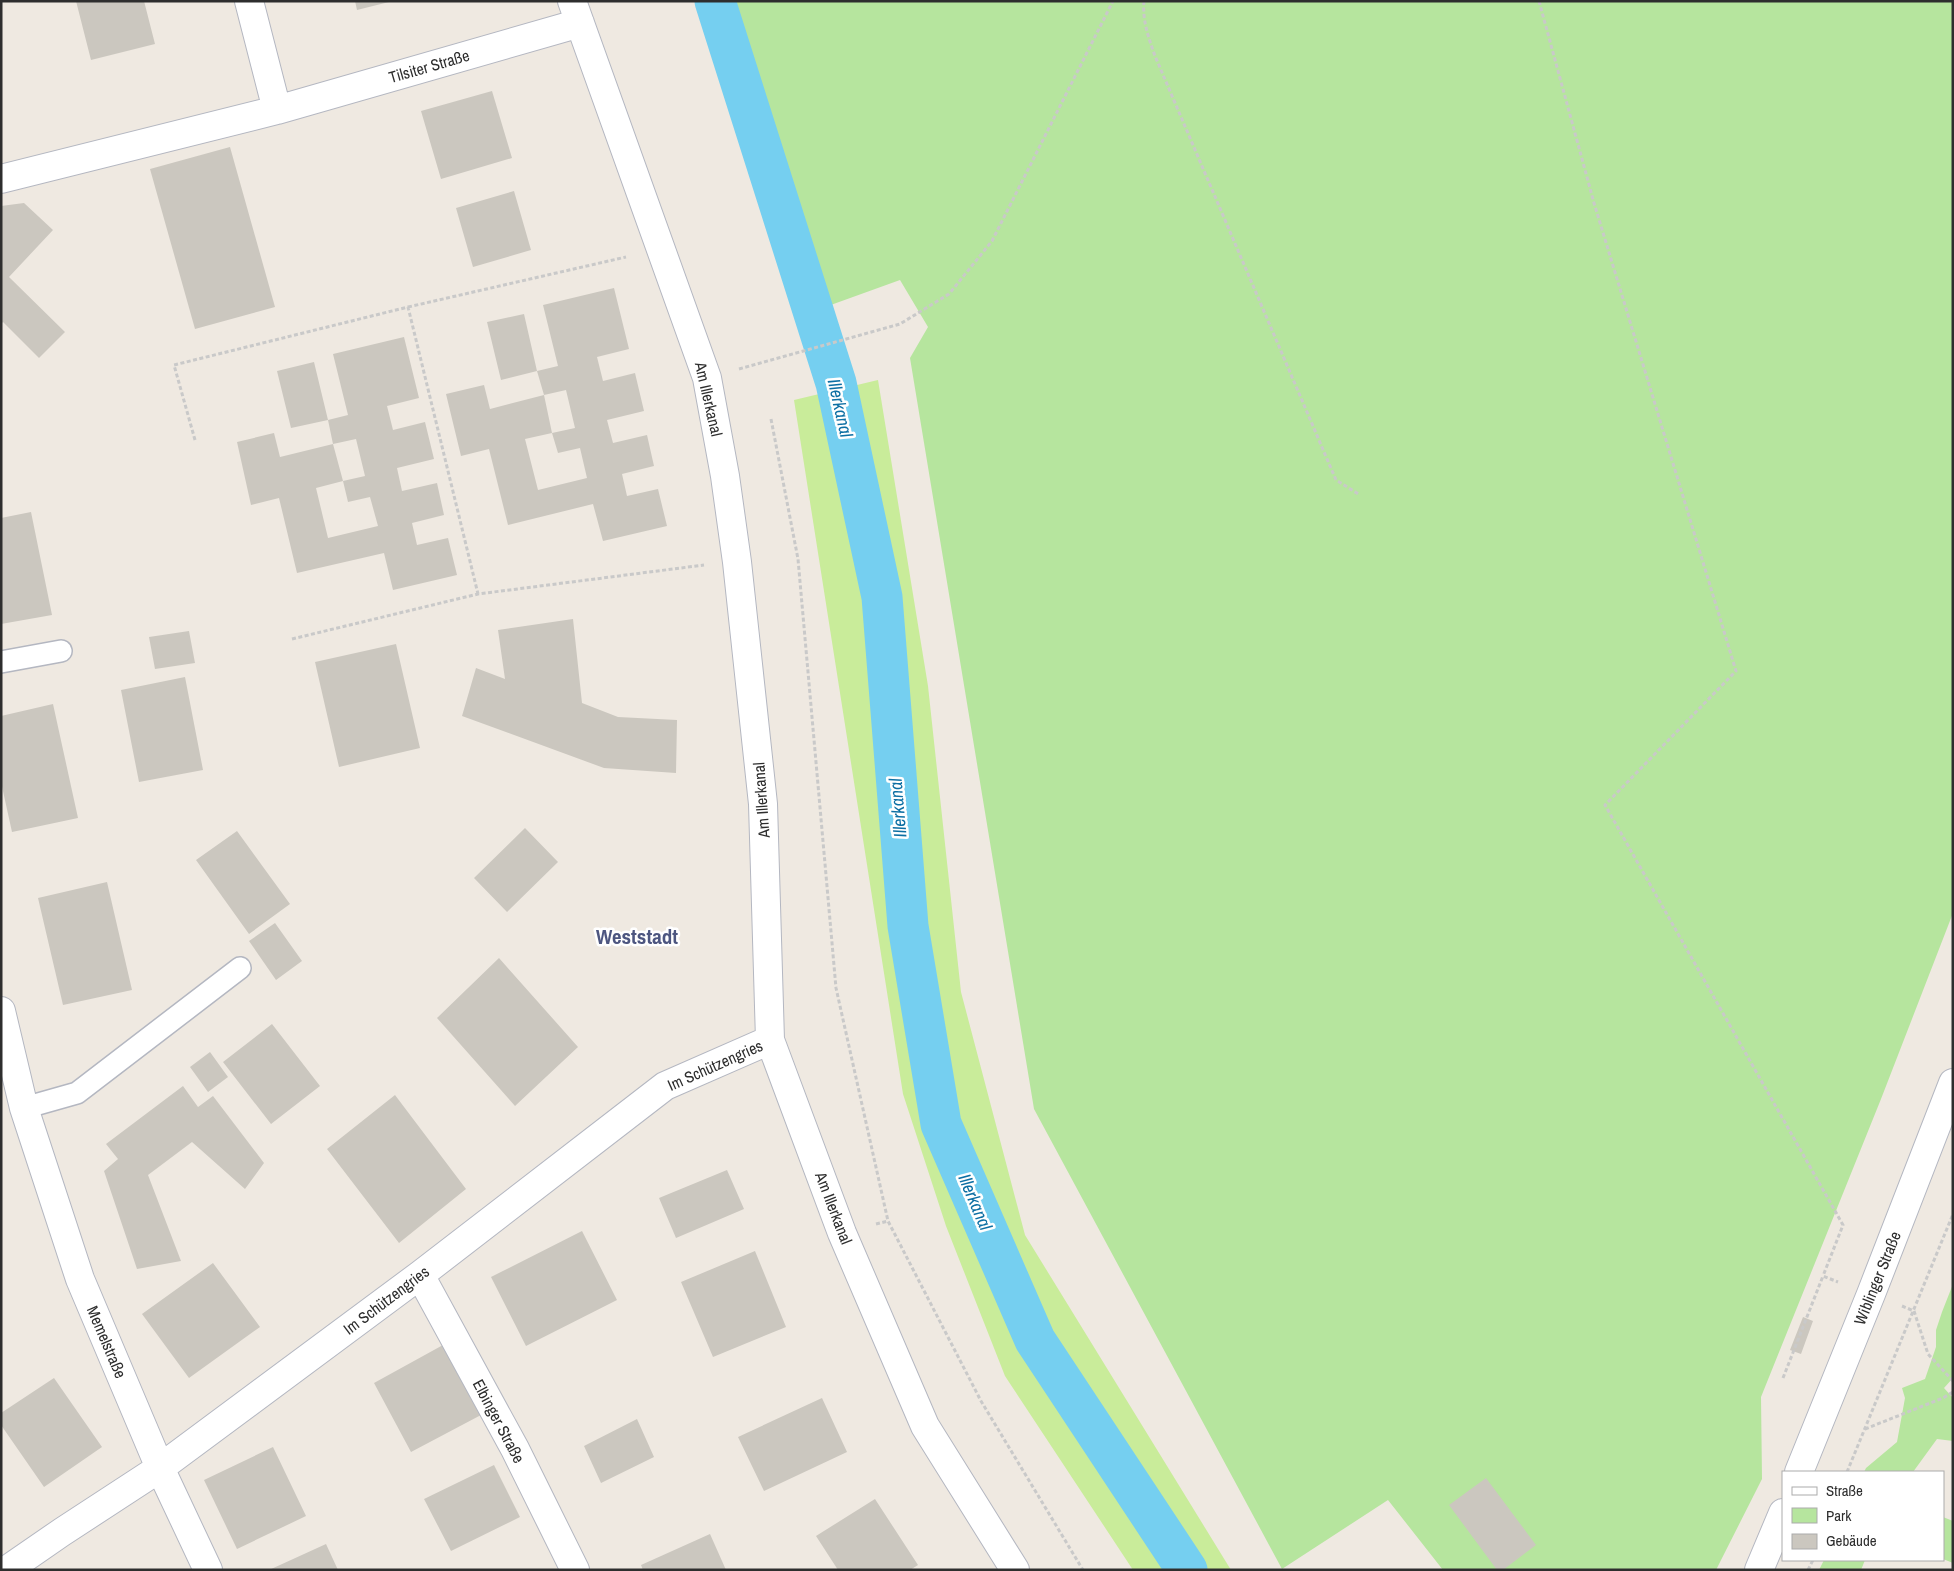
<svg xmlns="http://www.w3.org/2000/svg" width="1954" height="1571" font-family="'Archivo Narrow',sans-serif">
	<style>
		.green { fill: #b6e59e }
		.pitch { fill: #c9ec9a }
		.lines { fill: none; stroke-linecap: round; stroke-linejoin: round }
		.canal { stroke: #75cff0; stroke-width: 41 }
		.building { fill: #cbc7bf }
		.lane-casing { stroke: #b4b7c1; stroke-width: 24 }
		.street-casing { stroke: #b4b7c1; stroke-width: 30 }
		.secondary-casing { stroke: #b4b7c1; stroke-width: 30 }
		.path { stroke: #c9c9c9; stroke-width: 3; stroke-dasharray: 4 2.5; stroke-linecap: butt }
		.lane { stroke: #fff; stroke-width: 21 }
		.street { stroke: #fff; stroke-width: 28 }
		.secondary { stroke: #fff; stroke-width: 28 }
		.labels { text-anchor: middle; stroke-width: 5; stroke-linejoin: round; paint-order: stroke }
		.street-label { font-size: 16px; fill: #2e2e2e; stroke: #fff }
		.water-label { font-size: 18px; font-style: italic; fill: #0d6fa3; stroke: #fff }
		.district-label { font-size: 21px; font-weight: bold; fill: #4d5680; stroke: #fff }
	</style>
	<rect width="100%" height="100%" fill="#efe9e1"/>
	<path class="green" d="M729,1H1953V913L1881,1099L1761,1397L1762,1479L1716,1570H1443L1388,1500L1282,1569L1034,1109L910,358L928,327L900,280L828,306Z
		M1953,1284V1378L1944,1388L1953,1398V1441L1937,1439L1913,1472H1864L1866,1468L1897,1442L1905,1398L1902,1388L1925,1379L1936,1347V1330L1942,1312Z
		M1943,1517L1953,1521V1563L1943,1559Z
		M1824,1560H1865L1861,1570H1819Z"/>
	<path class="pitch" d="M878,380L928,686L961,992L1025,1235L1231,1570H1133L1005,1376L946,1226L903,1094L794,400Z"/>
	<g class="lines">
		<path class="canal" d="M715,1L836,383L882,597L908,926L941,1124L1035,1340L1187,1570"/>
	</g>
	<path class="building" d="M76,1H144L155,44L91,60Z
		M355,1H388L389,2L357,10Z
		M492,91L512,158L441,179L421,111Z
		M230,147L275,307L195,329L150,169Z
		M514,191L531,250L473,267L456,208Z
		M24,203L53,230L9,277L65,332L39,358L3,322L1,324V206Z
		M614,288L629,349L597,357L603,381L635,373L644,411L607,420L613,443L647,435L654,466L622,474L627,496L658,489L667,526L603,541L593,504L508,525L489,449L461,456L446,394L484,385L490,409L544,395L552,433L525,439L538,490L587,478L580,448L558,453L552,433L575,428L566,390L544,395L537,371L558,366L543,305Z
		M524,314L537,371L501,380L487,322Z
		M404,337L419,398L387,406L393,430L425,422L434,459L397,468L402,491L437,483L444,515L412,523L417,545L448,538L457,575L393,590L384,553L297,573L279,498L251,505L237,442L274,433L280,457L333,444L343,481L316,488L328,538L378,526L370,497L348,502L343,481L365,476L356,439L333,444L328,420L291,428L277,371L314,362L328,420L348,415L333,354Z
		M31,512L52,615L1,624V518Z
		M573,619L582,703L618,717L677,720L676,773L604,768L462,716L476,668L505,679L498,630Z
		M189,631L195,663L155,669L149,637Z
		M396,644L420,748L339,767L315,662Z
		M185,677L203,770L139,782L121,690Z
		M53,704L78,818L12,832L1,782V716Z
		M525,828L558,862L507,912L474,878Z
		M237,831L290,904L249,934L196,860Z
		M107,882L132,990L63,1005L38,898Z
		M275,923L302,961L276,980L249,941Z
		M499,958L578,1047L515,1106L437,1018Z
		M272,1024L320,1086L271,1124L223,1062Z
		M210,1052L228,1077L208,1092L190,1067Z
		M183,1086L198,1107L213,1096L264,1163L245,1189L192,1142L148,1175L181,1261L137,1269L104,1171L118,1159L106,1144Z
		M395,1095L466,1189L399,1243L327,1149Z
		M727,1170L744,1209L676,1238L659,1198Z
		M582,1231L617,1300L526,1346L491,1277Z
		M755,1251L786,1327L713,1357L681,1282Z
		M213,1263L260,1327L189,1378L142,1314Z
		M1803,1317L1813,1321L1801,1354L1790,1350Z
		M443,1345L481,1415L411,1452L374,1383Z
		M54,1378L102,1447L44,1487L1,1425V1413Z
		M822,1398L847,1452L764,1491L738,1437Z
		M637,1419L654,1457L601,1483L584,1446Z
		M273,1447L306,1516L237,1549L204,1480Z
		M494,1465L520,1517L451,1551L424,1499Z
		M1486,1478L1536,1545L1503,1570H1497L1449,1505Z
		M875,1499L918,1565L910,1570H838L816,1536Z
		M710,1534L726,1570H643L641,1565Z
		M326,1544L338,1570H269Z"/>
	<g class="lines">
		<g class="lane-casing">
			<path id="lane" d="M1,662L61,651
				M24,1108L77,1093L240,968"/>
		</g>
		<g class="street-casing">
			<path id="street" d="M249,1L277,110
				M572,1L707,378L725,476L737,562L763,804L770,1040L842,1233L925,1426L1015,1570
				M1,179L277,110L580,23
				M1,1011L24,1108L80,1279L160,1468L208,1570
				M420,1275L515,1449L575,1570
				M7,1570L62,1532L160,1468L420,1275L665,1086L770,1040"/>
		</g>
		<g class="secondary-casing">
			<path id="secondary" d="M1799,1472L1871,1294L1953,1083
				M1759,1570L1783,1513"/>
		</g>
		<path class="path" d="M1144,1C1142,20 1149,39 1155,56L1336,480L1360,495
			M1539,1L1594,203L1736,671L1605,805L1843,1225L1823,1276
			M408,307L626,257
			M739,369L900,324L949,294L992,241L1113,1
			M771,419L798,559L836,988L888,1221L981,1401L1083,1570
			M195,440L174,365L408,307L478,594
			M292,639L478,594L704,565
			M876,1224L888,1221
			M1902,1306L1914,1311L1928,1354L1953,1381
			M1783,1378L1823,1276L1838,1282
			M1865,1429L1943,1398L1953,1392
			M1847,1472L1953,1214
			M1808,1570L1813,1560"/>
		<use href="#lane" class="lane"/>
		<use href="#street" class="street"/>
		<use href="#secondary" class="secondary"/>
	</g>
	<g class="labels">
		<g class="street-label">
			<text transform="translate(429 66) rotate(-16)" y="6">Tilsiter Straße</text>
			<text transform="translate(709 399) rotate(77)" y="6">Am Illerkanal</text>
			<text transform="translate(761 800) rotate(-94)" y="6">Am Illerkanal</text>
			<text transform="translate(715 1065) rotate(-24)" y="6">Im Schützengries</text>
			<text transform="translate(834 1208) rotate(69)" y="6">Am Illerkanal</text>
			<text transform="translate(1877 1278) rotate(-68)" y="6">Wiblinger Straße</text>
			<text transform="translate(386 1300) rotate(-37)" y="6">Im Schützengries</text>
			<text transform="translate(107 1342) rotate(67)" y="6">Memelstraße</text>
			<text transform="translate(499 1421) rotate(62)" y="6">Elbinger Straße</text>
		</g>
		<g class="water-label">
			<text transform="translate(840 408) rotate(77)" y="6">Illerkanal</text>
			<text transform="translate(898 808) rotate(-95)" y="6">Illerkanal</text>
			<text transform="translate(975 1202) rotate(67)" y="6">Illerkanal</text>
		</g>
		<g class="district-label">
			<text x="637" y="944">Weststadt</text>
		</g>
	</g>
	<rect width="1954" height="1571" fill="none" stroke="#2e2e2e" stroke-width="5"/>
	<rect x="1782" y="1471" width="162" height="90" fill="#ffffff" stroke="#ababab"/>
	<rect x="1792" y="1487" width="25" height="8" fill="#ffffff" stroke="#ababab"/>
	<text x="1826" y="1496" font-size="15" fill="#2e2e2e">Straße</text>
	<rect x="1792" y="1508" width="25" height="15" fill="#b6e59e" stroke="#ababab"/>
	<text x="1826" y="1521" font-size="15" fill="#2e2e2e">Park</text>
	<rect x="1792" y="1534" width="25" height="15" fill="#cbc7bf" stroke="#ababab"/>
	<text x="1826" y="1546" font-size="15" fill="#2e2e2e">Gebäude</text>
</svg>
